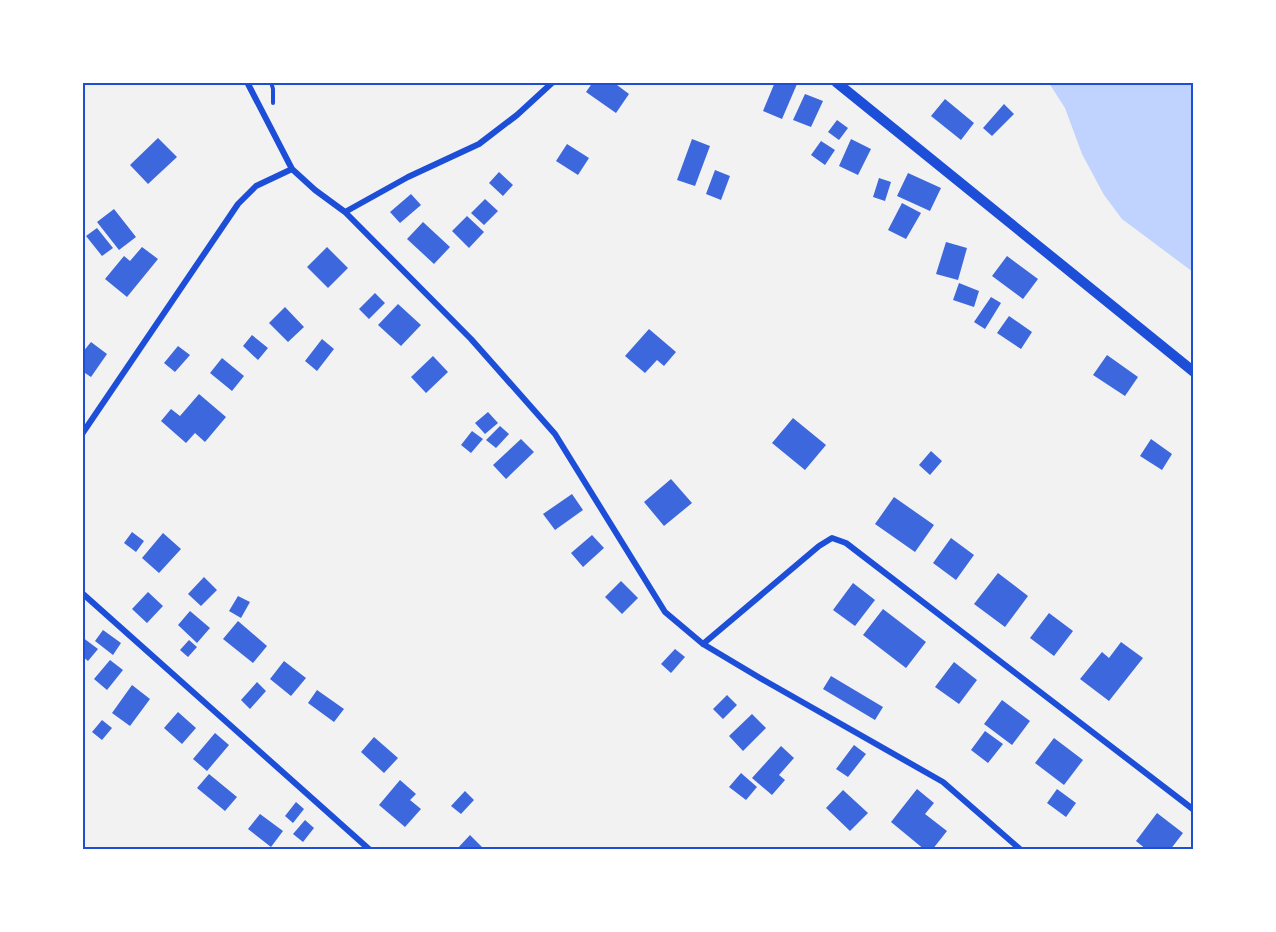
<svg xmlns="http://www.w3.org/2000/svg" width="1276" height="932" font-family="'Exo 2',sans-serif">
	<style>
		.water { fill: #bfd3fe }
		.building { fill: #3d67dc }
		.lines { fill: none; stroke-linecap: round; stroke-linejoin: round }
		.path { stroke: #1d4ed8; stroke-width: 4 }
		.minor { stroke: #1d4ed8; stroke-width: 6 }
		.tertiary { stroke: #1d4ed8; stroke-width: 10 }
		.neatline { fill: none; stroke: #1d4ed8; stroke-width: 2 }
	</style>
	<rect width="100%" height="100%" fill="#f2f2f2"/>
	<path class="water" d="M1049,83H1193V272L1122,219L1104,195L1082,154L1065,108Z"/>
	<path class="building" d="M593,82H613L629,94L616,113L586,92Z
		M775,82H792L797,84L782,119L763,111Z
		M805,94L823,101L811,127L793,120Z
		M945,99L974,123L961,140L931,116Z
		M1004,104L1014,114L992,136L983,128Z
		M837,120L848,128L839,140L828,132Z
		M158,138L177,157L148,184L130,165Z
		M692,139L710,146L695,186L677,180Z
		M851,139L871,149L858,175L839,166Z
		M821,141L835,150L825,165L811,155Z
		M567,144L589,158L578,175L556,161Z
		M715,170L730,176L721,200L706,194Z
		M499,172L513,185L503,196L489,183Z
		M908,173L941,188L930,211L897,196Z
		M879,178L891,182L885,201L873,197Z
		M411,194L421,205L400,223L390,212Z
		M485,199L498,211L484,225L471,213Z
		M902,203L921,213L906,239L888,230Z
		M114,209L136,237L119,250L97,222Z
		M467,216L484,232L469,248L452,231Z
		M423,222L450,247L434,264L407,239Z
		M97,228L113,248L102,256L86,236Z
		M946,242L967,248L958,280L936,274Z
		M142,247L158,259L127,297L105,279L124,256L130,261Z
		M327,247L348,268L328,288L307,267Z
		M1007,256L1038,279L1023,299L992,276Z
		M959,283L979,291L974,307L953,300Z
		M375,293L385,303L369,319L359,309Z
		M991,297L1001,303L985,329L974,322Z
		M398,304L421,325L401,346L378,325Z
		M285,307L304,327L288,342L269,323Z
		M1009,316L1032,332L1021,349L997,333Z
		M649,329L676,352L664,366L657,360L645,373L625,356Z
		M252,335L268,348L258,360L243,346Z
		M322,339L334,349L317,371L305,361Z
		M91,342L107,354L91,377L82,371V353Z
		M178,346L190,355L175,372L164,363Z
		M1107,355L1138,377L1125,396L1093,375Z
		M433,356L448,372L426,393L411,377Z
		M222,358L244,376L232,391L210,373Z
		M199,394L226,417L205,442L195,433L186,443L161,421L171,409L180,416Z
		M488,412L498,423L485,434L475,423Z
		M793,418L826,445L805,470L772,443Z
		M500,426L509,434L496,448L486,440Z
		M472,431L483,439L471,453L461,445Z
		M521,439L534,452L506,479L493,465Z
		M1151,439L1172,454L1162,470L1140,456Z
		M931,451L942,461L930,475L919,465Z
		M671,479L692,503L664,526L644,502Z
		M572,494L583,510L555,530L543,514Z
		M894,497L934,525L915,552L875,524Z
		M132,532L144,541L136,552L124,543Z
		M163,533L181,549L159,573L142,558Z
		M592,535L604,548L583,567L571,553Z
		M951,538L974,555L956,580L933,563Z
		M998,573L1028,596L1005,627L974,604Z
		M204,577L217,590L201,606L188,594Z
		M621,581L638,598L622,614L605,597Z
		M853,583L875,600L855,626L833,610Z
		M148,592L163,606L147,623L132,609Z
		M238,596L250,602L241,618L229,611Z
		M883,609L926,642L906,668L863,635Z
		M190,611L210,628L197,643L178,625Z
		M1049,613L1073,631L1054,656L1030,638Z
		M238,621L267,646L253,663L223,639Z
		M103,630L121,643L113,655L95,641Z
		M82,637L98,649L88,661L82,656Z
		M189,640L197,647L188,657L180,650Z
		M1121,642L1143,658L1109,701L1080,679L1102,652L1109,658Z
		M675,649L685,657L671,673L661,664Z
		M110,660L123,670L107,690L94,679Z
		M284,661L306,678L291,696L270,679Z
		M954,662L977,680L959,704L935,687Z
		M831,676L883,707L875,720L823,689Z
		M257,682L266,691L250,709L241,700Z
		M132,685L150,699L130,726L112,713Z
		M317,690L344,709L334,722L308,703Z
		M727,695L737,705L723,719L713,709Z
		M1002,700L1030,721L1012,745L984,724Z
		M178,712L196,728L182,744L164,728Z
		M752,714L766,728L743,751L729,736Z
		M102,720L112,728L102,740L92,732Z
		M985,731L1003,744L988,763L971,750Z
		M215,733L229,745L207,771L193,759Z
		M374,737L398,758L384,773L361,752Z
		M1054,738L1083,760L1064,785L1035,763Z
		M854,745L866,754L848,777L836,769Z
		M781,746L794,758L779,775L785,780L772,795L752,778Z
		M741,773L757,787L746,800L729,787Z
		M209,774L237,797L225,811L197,788Z
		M400,780L416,794L410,800L421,809L405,827L379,805Z
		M917,789L934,803L925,814L947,831L932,850H925L891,822Z
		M1057,789L1076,803L1066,817L1047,803Z
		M843,790L868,813L850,831L826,808Z
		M465,791L474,800L461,814L451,806Z
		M296,802L304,809L293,823L285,816Z
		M1157,813L1183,833L1170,850H1147L1136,841Z
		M260,814L283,831L271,847L248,829Z
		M305,820L314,828L303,842L293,834Z
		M470,835L485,850H456Z"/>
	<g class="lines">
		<path class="path" d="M271,82L273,89V103"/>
		<path class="minor" d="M247,82L292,169L315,190L345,212L471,339L555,434L665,612L703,644L760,678L943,782L1021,850
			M345,212L408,177L479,144L517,115L553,82
			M82,434L238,204L256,186L292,169
			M82,593L370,850
			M703,644L819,546L832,538L846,543L1194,810"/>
		<path class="tertiary" d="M836,82L1194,372"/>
	</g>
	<rect width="1276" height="932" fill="none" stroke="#ffffff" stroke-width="168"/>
	<rect x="84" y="84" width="1108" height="764" class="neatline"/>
</svg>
